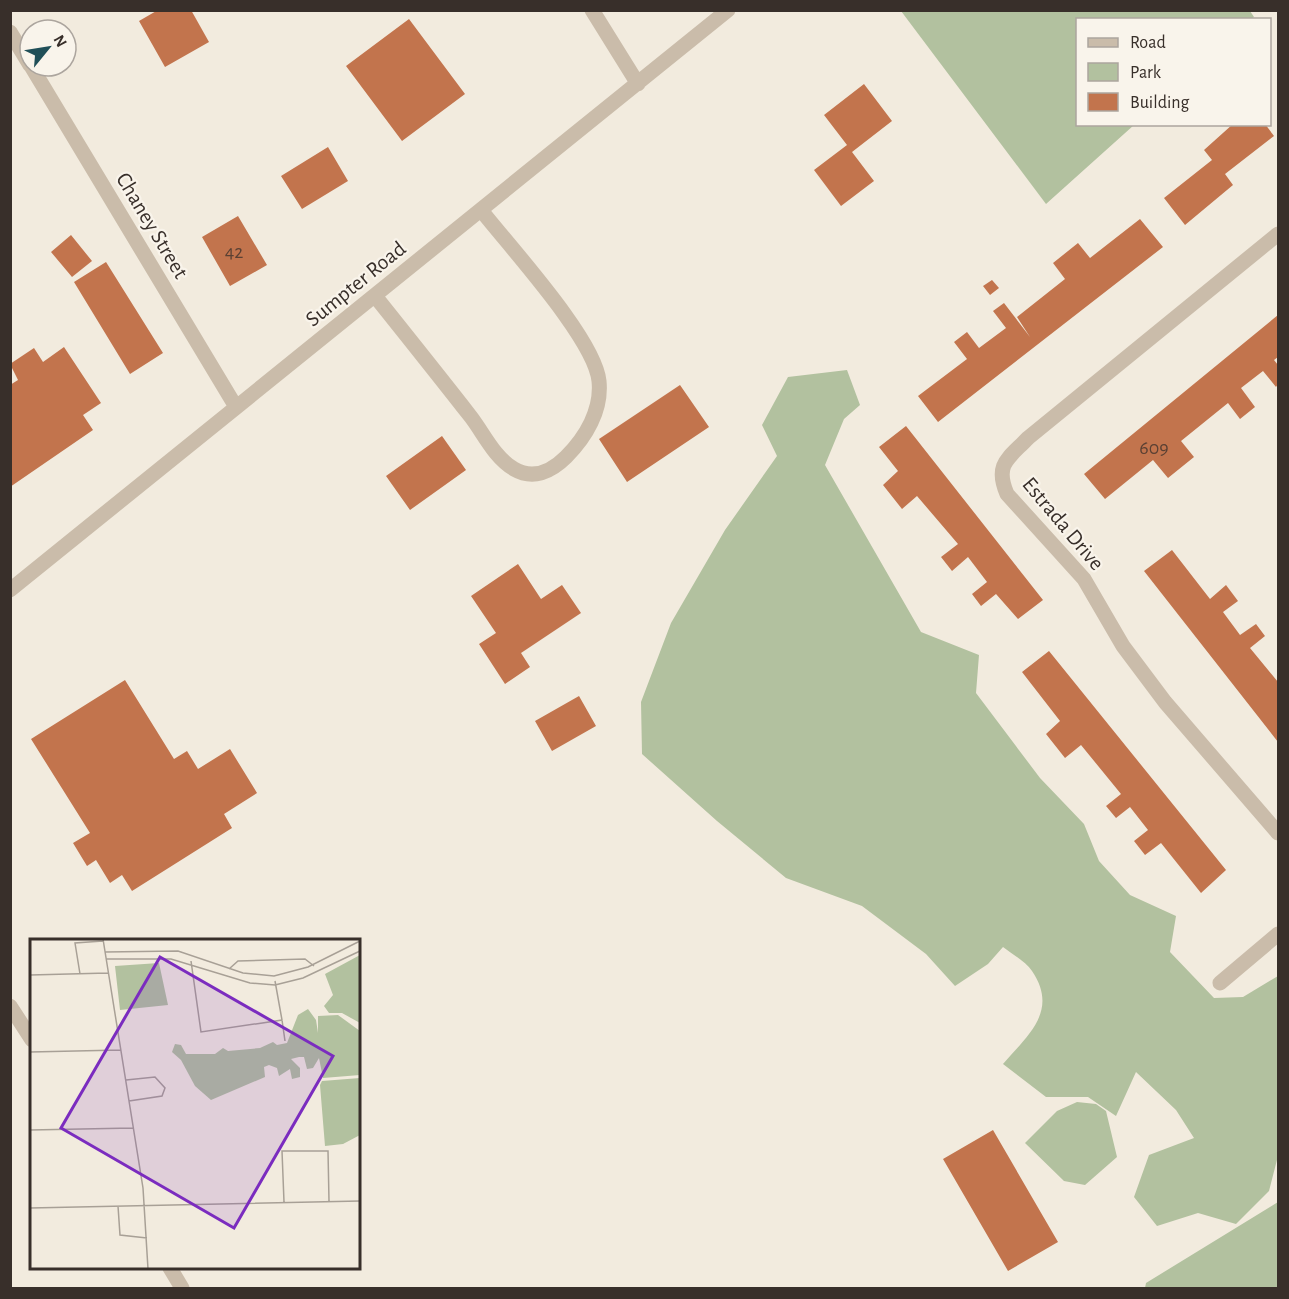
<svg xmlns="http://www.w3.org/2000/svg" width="1289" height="1299" font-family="'Alegreya Sans',sans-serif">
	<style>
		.green { fill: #b2c19f }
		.building { fill: #c2744d }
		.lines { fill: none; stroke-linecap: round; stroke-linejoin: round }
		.minor { stroke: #cabcaa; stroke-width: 15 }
		.labels { text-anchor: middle; stroke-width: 4.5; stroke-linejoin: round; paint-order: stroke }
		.number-label { font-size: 20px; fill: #5a4033 }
		.street-label { font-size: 22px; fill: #382f2a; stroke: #f9f4eb }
		.inset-road { fill: none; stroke: #a8a096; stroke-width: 1.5 }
		.view { fill: #7b2cbf; fill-opacity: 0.15; stroke: #7b2cbf; stroke-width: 3 }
		.inset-edge { fill: none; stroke: #382f2a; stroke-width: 3 }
	</style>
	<rect width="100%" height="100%" fill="#f2ebde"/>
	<path class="green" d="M1250,11L1254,17L1251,19L1078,20V124L1134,125L1046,204L901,11Z
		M847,370L860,405L844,419L825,465L921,632L979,655L976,693L1040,778L1084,824L1099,861L1130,895L1176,916L1170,952L1214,998L1243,997L1278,976V1156L1269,1191L1236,1224L1198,1213L1157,1226L1134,1197L1149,1155L1194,1138L1176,1110L1136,1072L1116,1116L1088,1097H1046L1003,1064C1028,1035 1059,1011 1032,971C1026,962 1012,954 1003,947L988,964L955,986L926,954L862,906L786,878L717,821L642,754L641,702L671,623L725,530L777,456L762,425L788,377Z
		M1077,1102L1096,1104L1106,1111L1117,1157L1085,1185L1064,1181L1025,1143L1057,1111Z
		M1278,1202V1288H1145L1146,1283Z"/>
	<path class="building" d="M158,10H191L209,42L165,67L139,21Z
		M409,19L465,94L402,141L346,66Z
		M864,84L892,121L852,152L874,181L841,206L814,170L847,145L824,115Z
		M1233,124H1265L1274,136L1225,174L1233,185L1185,225L1164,198L1212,160L1204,150Z
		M328,147L348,181L302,209L281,176Z
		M238,216L267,265L230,286L202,237Z
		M1140,219L1163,247L938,422L918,396L967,359L954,342L967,332L979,348L1006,328L993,311L1004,303L1030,337L1017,317L1065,279L1053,263L1078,243L1090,258Z
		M71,235L92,261L72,277L51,252Z
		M106,262L163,353L130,374L74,282Z
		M992,280L999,288L990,295L983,286Z
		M1278,315V357L1274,360L1278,365V384L1276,387L1263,371L1241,388L1255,407L1240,419L1228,403L1181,441L1194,457L1168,478L1153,460L1105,499L1084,474Z
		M64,347L101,403L83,415L93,430L10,487V385L18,380L10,364L34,348L43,362Z
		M680,385L709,427L627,482L599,439Z
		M906,426L1043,600L1018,619L996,594L981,606L972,594L987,582L968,557L952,571L941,557L958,544L917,496L902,509L883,485L898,471L879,447Z
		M442,436L466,470L410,510L386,476Z
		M1172,550L1210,599L1226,585L1238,601L1223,612L1240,635L1256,624L1265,636L1250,648L1278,682V742L1144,571Z
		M518,564L541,599L562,585L581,613L521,653L530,667L505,684L479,644L496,633L471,596Z
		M1049,651L1226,870L1201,893L1161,843L1145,855L1134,841L1148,830L1130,807L1116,818L1106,806L1121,794L1081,745L1065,758L1046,734L1060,721L1022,672Z
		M125,680L174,759L187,751L198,769L230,749L257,793L224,814L232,828L132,891L122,875L110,883L96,860L87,866L73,843L90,833L31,739Z
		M579,696L596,726L552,751L535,721Z
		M993,1130L1058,1242L1008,1271L943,1159Z"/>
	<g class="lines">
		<path class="minor" d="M592,10L638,84
			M10,32L30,65
			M31,66L236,407
			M1278,234L1028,438C1009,458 994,464 1007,494L1084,579L1123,646L1165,702L1278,833
			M375,296C407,336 439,376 471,417C484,434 494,457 514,469C533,480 551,472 566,457C586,437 602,410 599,381C595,339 509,246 481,210
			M10,590L728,10
			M1220,983L1278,934
			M10,1006L32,1040
			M170,1268L182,1288"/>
	</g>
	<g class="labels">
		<g class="number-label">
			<text x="234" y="258">42</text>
			<text x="1154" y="454">609</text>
		</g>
		<g class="street-label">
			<text transform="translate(153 225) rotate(59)" y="8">Chaney Street</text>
			<text transform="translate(355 283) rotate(-39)" y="8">Sumpter Road</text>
			<text transform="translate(1064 523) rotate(50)" y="8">Estrada Drive</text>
		</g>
	</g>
	<g transform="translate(30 939)">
		<rect width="330" height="330" fill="#f2ebde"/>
		<path d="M330,16V84L312,74H299L294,67L303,56L295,35ZM129,24L138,66L90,71L85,27ZM278,70L286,81L288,94V77L308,76L330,92V136L293,139L289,119L283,129L277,130L274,118H269L261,120L270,129V138L262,140L260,130L249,137L247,129L239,126L234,128L235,138L181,161L165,147L151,121L142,113L145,105L151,106L156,115H185L193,109L198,112L230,109L243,103L247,106L257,104L268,76ZM330,139V196L313,205L295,207L290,146L292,142Z" fill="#b2c19f"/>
		<path class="inset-road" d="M73,0L113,249L118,330M75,13L148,12L213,34L244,37L278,28L330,2M76,20H141L220,44L245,46L273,39L330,12M161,22L171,93L252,81L245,42M199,30L208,22L275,20L284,27M50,35L45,4L73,2M0,36L78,34M252,81L255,102M0,113L91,111M96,141L125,138L135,149L132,157L99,162M0,191L103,189M254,263L252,212H298L299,262M88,267L90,296L117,299M0,269L330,262"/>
		<path class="view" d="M130,18L303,117L204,289L31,189Z"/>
		<rect width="330" height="330" class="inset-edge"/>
	</g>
	<rect width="1289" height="1299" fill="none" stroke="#382f2a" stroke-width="24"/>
	<rect x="1076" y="18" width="195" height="108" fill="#f9f4eb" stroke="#aca59e" stroke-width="1.5"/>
	<rect x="1088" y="38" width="30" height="9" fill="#cabcaa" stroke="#aca59e" stroke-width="1.5"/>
	<text x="1130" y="48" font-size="18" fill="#382f2a">Road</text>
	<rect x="1088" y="63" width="30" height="18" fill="#b2c19f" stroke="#aca59e" stroke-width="1.5"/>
	<text x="1130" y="78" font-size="18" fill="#382f2a">Park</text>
	<rect x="1088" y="93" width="30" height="18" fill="#c2744d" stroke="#aca59e" stroke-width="1.5"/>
	<text x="1130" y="108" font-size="18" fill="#382f2a">Building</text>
	<g transform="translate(48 48) rotate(60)"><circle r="28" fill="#f9f4eb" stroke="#aca59e" stroke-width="1.5"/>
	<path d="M0-4.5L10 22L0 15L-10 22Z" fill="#204f58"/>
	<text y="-9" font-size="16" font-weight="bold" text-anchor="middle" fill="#382f2a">N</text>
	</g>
</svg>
